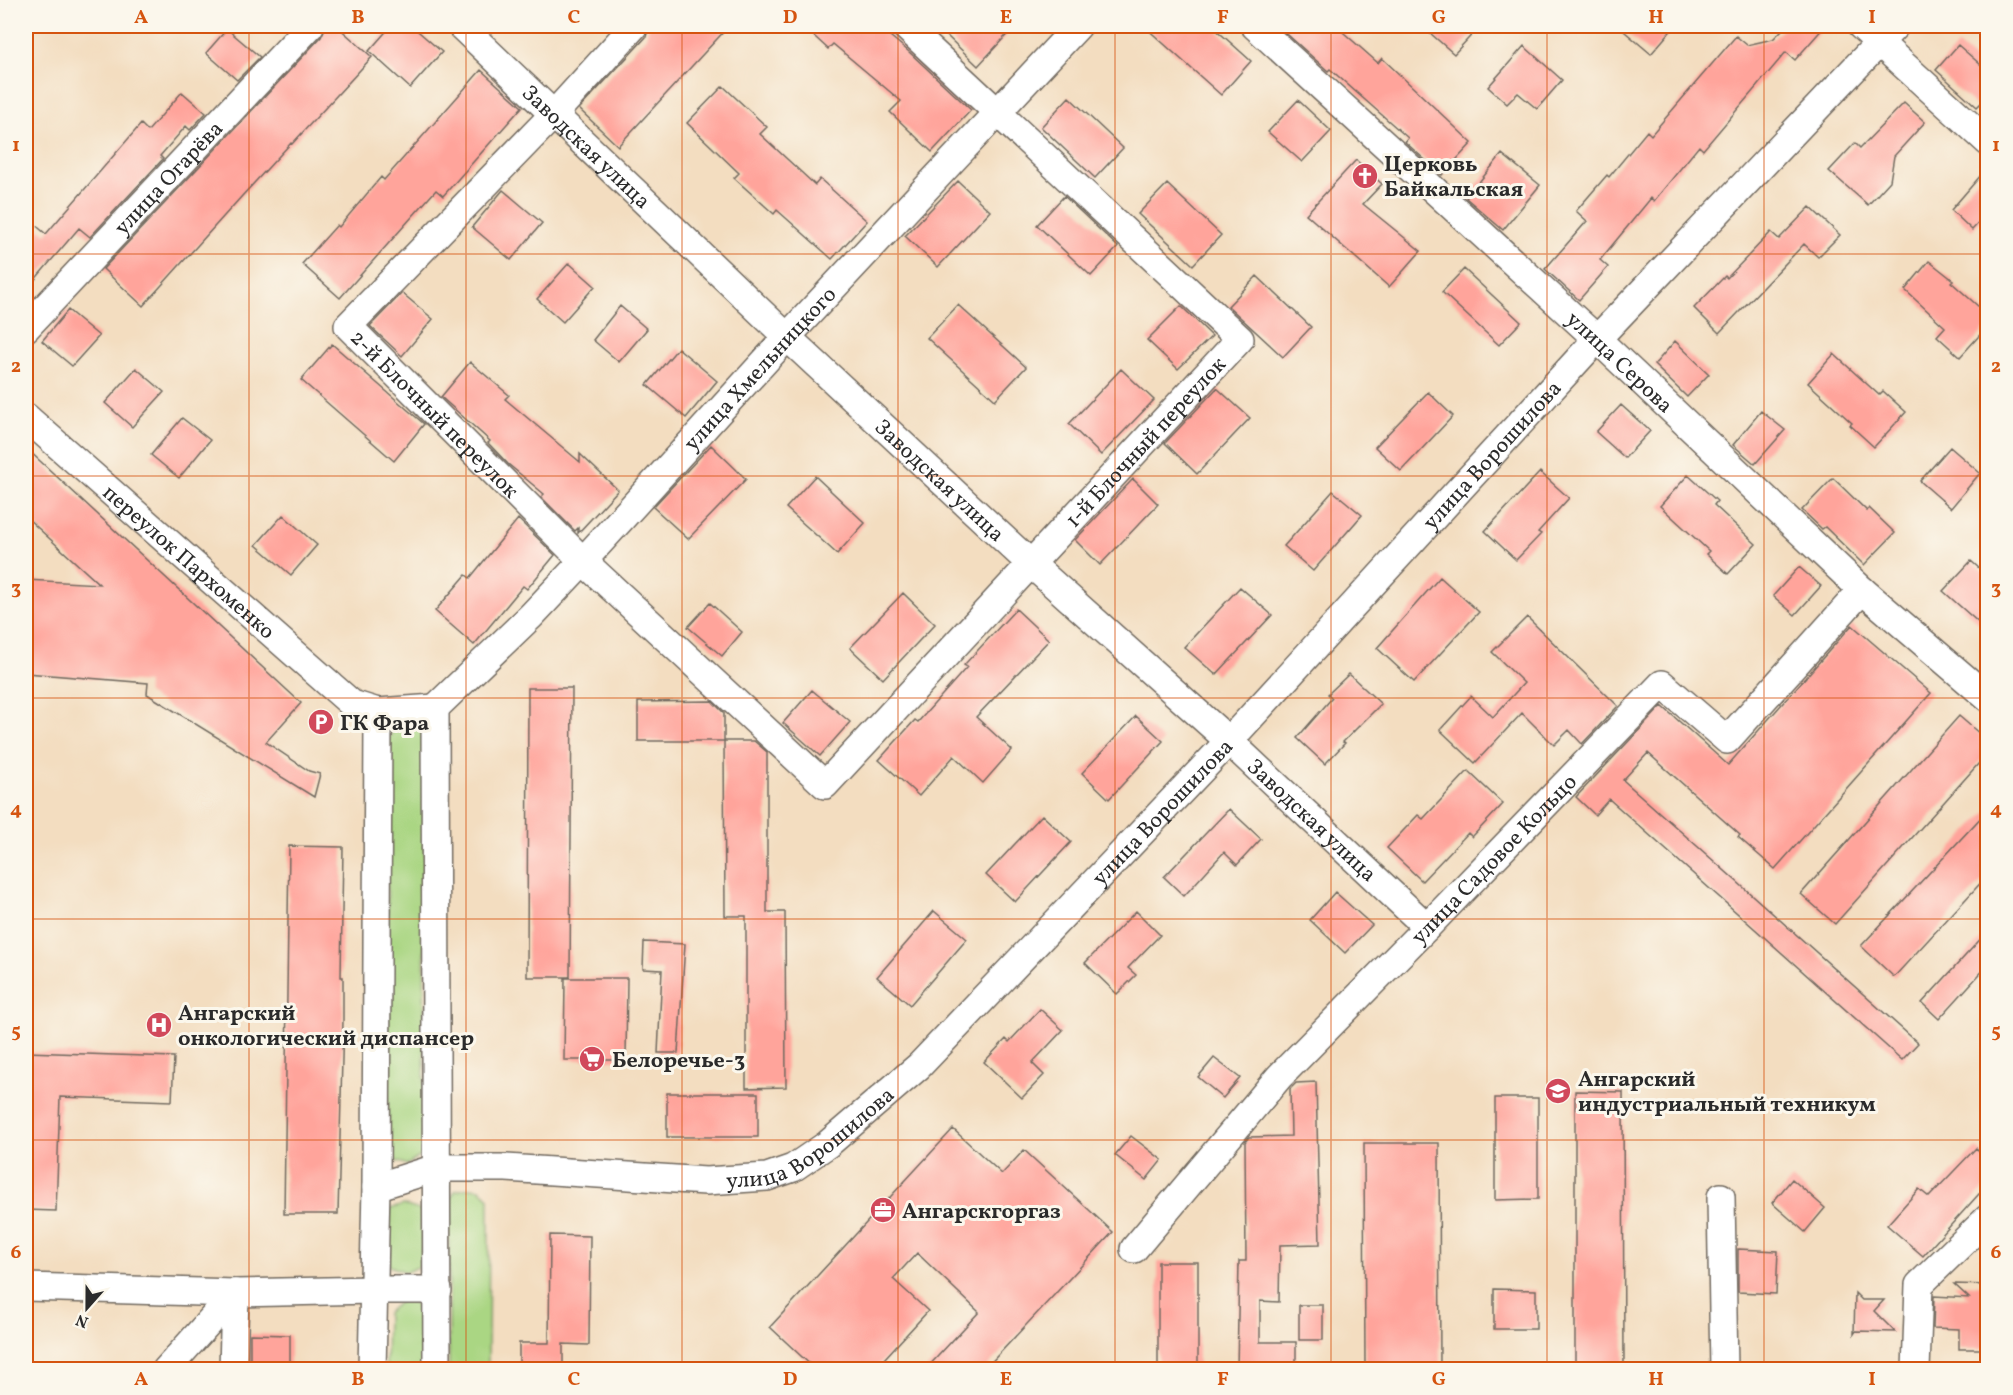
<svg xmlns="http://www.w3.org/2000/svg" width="2013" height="1395" font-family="Vollkorn,serif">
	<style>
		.green { fill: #aad683; stroke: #6a8057; stroke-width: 1.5 }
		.building { fill: #ffa49b }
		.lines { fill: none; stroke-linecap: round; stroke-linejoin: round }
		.minor-casing { stroke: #71695f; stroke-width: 30 }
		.minor { stroke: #fff; stroke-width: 27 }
		.grid { fill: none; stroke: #d5540f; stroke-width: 1.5; stroke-opacity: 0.55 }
		.labels { text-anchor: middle; stroke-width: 6; stroke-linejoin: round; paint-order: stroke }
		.street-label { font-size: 22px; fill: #2b2b2b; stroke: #fbf7ec }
		.poi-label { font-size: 22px; font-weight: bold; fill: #2b2b2b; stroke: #fbf7ec; text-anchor: start }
		.neatline { fill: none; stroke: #d5540f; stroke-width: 2 }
		.grid-label { font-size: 20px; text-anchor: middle; font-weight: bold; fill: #d5540f }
	</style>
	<rect width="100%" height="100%" fill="#fbf7ec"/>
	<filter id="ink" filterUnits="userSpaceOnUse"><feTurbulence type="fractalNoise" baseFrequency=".0167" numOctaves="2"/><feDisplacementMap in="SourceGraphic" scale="12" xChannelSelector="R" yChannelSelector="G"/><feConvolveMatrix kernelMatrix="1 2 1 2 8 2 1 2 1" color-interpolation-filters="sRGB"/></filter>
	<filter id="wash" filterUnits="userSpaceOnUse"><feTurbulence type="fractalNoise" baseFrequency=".008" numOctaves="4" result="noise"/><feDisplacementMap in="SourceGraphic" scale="24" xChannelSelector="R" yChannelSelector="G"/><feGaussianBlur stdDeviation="1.35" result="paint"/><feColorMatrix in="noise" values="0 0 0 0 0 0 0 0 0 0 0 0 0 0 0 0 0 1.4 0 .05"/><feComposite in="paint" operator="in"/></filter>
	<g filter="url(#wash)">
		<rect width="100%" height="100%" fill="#f3ddc0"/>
		<path class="green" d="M403,714L425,724L424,1154L407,1165L388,1158L387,741Z
			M470,1188L480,1189L489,1198L488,1369H449V1201L455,1191Z
			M403,1205L423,1211L421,1266L406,1272L389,1266L390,1209Z
			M406,1296L428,1316L427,1369L386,1370L387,1313Z"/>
		<g id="blocks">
			<path class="building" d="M326,26H337L372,57L292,144L291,143L242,196L143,306L103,269L321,37Z
				M391,26H412L442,52L410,88L369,51Z
				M649,26H729L618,146L579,109L646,37Z
				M803,26H878L908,51L971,110L932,152L890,112L901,101L833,44L828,49Z
				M955,26H1015L978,66L946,35Z
				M1144,26H1212L1251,61L1221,95Z
				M1278,26H1336L1378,63L1382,58L1472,143L1442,175L1405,142L1408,138L1330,69L1328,71Z
				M1422,26H1480L1454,54Z
				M1618,26H1675L1651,54Z
				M1786,26H1825L1795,60L1786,52L1703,150L1699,146L1654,201L1651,198L1600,260L1608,267L1579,300L1545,269L1587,221L1576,211L1607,175L1609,177L1647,131L1651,135L1736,36L1747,45L1773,39Z
				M227,29L260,57L237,80L206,53Z
				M1958,45L1988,71V96L1977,107L1936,70Z
				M1524,46L1562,80L1537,109L1518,93L1507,104L1488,87Z
				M481,70L522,107L443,196L436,190L340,298L302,264L337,225L339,227L381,177L384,180Z
				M723,86L767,127L760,134L815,185L820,179L867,221L832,259L777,210L774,214L734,178L739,173L687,123Z
				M182,92L206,113L190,130L186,126L160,156L163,159L90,237L79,228L26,290V217L46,234L141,124L148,131Z
				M1069,97L1123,148L1095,178L1041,127Z
				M1298,100L1331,131L1302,162L1268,132Z
				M1904,103L1925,122L1894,156L1890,181L1868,205L1829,171L1855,143L1860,148Z
				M1502,154L1540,185L1503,230L1466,198Z
				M1356,160L1382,184L1363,204L1421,251L1389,287L1306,214Z
				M1988,167V213L1972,230L1951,210Z
				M958,181L990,211L938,267L905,236Z
				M1167,184L1221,235L1193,265L1138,214Z
				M503,190L542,223L511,260L472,227Z
				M1064,196L1118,247L1091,276L1037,225Z
				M1810,207L1840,235L1818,257L1804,244L1719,333L1694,308L1725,276L1727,278L1771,232L1779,239Z
				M1929,261L1953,280L1951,282L1988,315V326L1960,357L1937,336L1945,327L1905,290Z
				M569,263L595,286L563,322L537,299Z
				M1464,269L1521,322L1499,345L1442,292Z
				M1257,276L1311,327L1283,357L1228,306Z
				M402,293L433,319L402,356L370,326Z
				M958,305L1026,367L995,400L927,338Z
				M620,306L647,329L619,362L593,340Z
				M1181,306L1212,336L1178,369L1147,340Z
				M68,310L99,336L72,366L42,341Z
				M1675,341L1709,374L1687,397L1654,365Z
				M332,344L424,424L394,461L301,380Z
				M678,348L717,381L686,418L647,385Z
				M1834,354L1879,395L1883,391L1906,412L1874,447L1850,425L1852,423L1808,383Z
				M470,362L509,395L505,399L580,462V454L618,490L578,533V528L575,531L541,497L544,494L508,464L488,443L490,441L441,397Z
				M136,368L164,392L132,427L105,403Z
				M1121,369L1154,400L1101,455L1069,424Z
				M1217,388L1250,418L1197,474L1165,443Z
				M1428,392L1453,416L1401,471L1375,447Z
				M1621,405L1650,431L1625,458L1596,432Z
				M1761,411L1785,430L1755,464L1733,445Z
				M182,418L210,440L179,478L151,455Z
				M711,445L746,479L688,539L653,507Z
				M1950,447L1980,473L1951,508L1920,481Z
				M26,448L301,703L266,742L309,771L320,774L314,797L147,694L148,683L26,673V580L99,584L26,517Z
				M1540,472L1569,498L1538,532L1541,534L1516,560L1485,531Z
				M1688,475L1717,501L1714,505L1756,544L1728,574L1706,554L1709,551L1660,506Z
				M815,476L865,523L837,554L786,508Z
				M1833,478L1867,511L1869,508L1895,533L1864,565L1825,527L1822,529L1802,510Z
				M1133,479L1158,504L1100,565L1075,540Z
				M1333,491L1362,515L1313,571L1284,546Z
				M283,515L317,545L291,575L256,545Z
				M518,519L555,555L527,589L523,586L474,645L435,611L466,575L470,578Z
				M1971,561L1988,576V631L1943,591Z
				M1799,567L1821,586L1795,615L1773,596Z
				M1440,577L1479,612L1414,682L1377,648Z
				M1240,587L1272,615L1216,675L1184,647Z
				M903,593L935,624L883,679L850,648Z
				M710,603L742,632L722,656L688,627Z
				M1016,609L1049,640L976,717L1012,750L983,783L954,756L919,796L879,760L915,720L918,722L967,667L964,665Z
				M1527,617L1618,706L1582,744L1569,730L1554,745L1522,713L1475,763L1440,730L1471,696L1493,717L1524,683L1492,652Z
				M1852,625L1931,693L1775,869L1738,837L1740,835L1648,753L1623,780L1918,1043L1902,1060L1609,799L1595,815L1576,797L1662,706L1728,765Z
				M1349,674L1381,704L1343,742L1345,743L1325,764L1297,738L1332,698L1328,694Z
				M528,688H572L570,977H527Z
				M812,690L850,722L820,756L783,723Z
				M712,701L724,713V741H638V702Z
				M1136,716L1163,741L1109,799L1082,773Z
				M1959,716L1988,741V753L1835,924L1801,894Z
				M724,741H754L767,752V912H785L786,1087L746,1088V916H725Z
				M1468,771L1503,804L1472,837L1468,833L1422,881L1387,848L1418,815L1423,819Z
				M1229,809L1261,839L1237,865L1224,852L1184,896L1164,877Z
				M1988,810V875L1894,977L1861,946Z
				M1042,815L1071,842L1015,902L986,875Z
				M289,846L343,847L341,977H343V1020L338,1214H284Z
				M1335,892L1372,925L1345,953L1310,920Z
				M934,911L967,939L910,1005L877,977Z
				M1136,911L1160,935L1128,968L1136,975L1117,994L1085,963Z
				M1988,931V965L1939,1019L1922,1003Z
				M644,942L685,944L678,1053H658L662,970L643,969Z
				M565,978H627L626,1060H564Z
				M1040,1009L1063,1030L1032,1063L1044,1075L1022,1098L984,1062L1006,1039L1009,1042Z
				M26,1052L174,1057L172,1101L60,1097L56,1211L26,1210Z
				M1214,1058L1240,1078L1223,1098L1198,1077Z
				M1316,1082L1320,1244L1280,1245L1279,1302L1260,1301V1342H1296V1370H1237L1239,1261H1246L1245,1142L1249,1137L1291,1136L1290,1089L1296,1083Z
				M1575,1091L1623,1092L1624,1367L1575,1366Z
				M667,1093H758V1137H667Z
				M1495,1098H1538V1199L1495,1200Z
				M953,1129L1002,1174L1024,1150L1113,1232L984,1370H925L979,1312L917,1253L893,1279L928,1311L874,1370H816L770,1327Z
				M1131,1136L1162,1160L1146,1180L1115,1155Z
				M1364,1143H1439L1440,1370H1365Z
				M1976,1148L1988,1159V1184L1923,1256L1887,1225L1919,1189L1929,1197Z
				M1792,1179L1825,1208L1805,1232L1772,1203Z
				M550,1235L590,1236L589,1345L563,1344V1370H519V1343H549Z
				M1738,1249L1778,1251L1776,1294L1738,1292Z
				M1158,1262H1198V1370H1158Z
				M1954,1284L1988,1285V1349H1959V1329L1933,1328L1934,1296L1969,1298Z
				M1494,1289L1536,1290V1329H1494Z
				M1855,1293L1862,1300H1884L1874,1311L1895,1332L1856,1331L1854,1334Z
				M1299,1305H1323V1340H1299Z
				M250,1334L290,1335V1370H250Z"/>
		</g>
	</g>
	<g filter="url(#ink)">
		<use href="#blocks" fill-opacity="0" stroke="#71695f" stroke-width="1.5"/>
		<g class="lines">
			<g class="minor-casing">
				<g id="minor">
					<path id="s1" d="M461,26L787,337L1031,564L1229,741L1427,927"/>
					<path id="s2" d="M634,26L554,114L348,326L583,561L825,785L1240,339L905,26"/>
					<path id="s3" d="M1255,26L1597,339L1862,590L1988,698"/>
					<path d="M1861,26L1988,142"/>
					<path id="s4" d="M26,328L310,26"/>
					<path id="s5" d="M26,417L352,704L378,712L435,708"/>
					<path id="s6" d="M435,708L531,616L583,561L787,337L1078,26"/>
					<path d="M435,708L437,1370"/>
					<path id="s7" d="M376,1187L436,1168H506L706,1181L767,1177L793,1168L828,1144L919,1066L1229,741L1597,339L1895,26"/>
					<path d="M1721,1197L1724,1370"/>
					<path id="s8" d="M1134,1249L1279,1077L1427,927L1662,684L1727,740L1862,590"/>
					<path d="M26,1287L235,1293L373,1290H438"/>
					<path d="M166,1370L235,1293"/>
					<path d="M233,1370L235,1293"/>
					<path d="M372,1370L376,1187L378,712"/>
					<path d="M1916,1370L1919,1285L1988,1218"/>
				</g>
			</g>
			<use href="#minor" class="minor"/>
		</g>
	</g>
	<path class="grid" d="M249,26V1370M466,26V1370M682,26V1370M898,26V1370M1115,26V1370M1331,26V1370M1547,26V1370M1764,26V1370M26,254H1988M26,476H1988M26,698H1988M26,919H1988M26,1140H1988"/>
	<defs>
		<g id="church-disc" transform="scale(1.35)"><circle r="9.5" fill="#d1495b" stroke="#fbf7ec"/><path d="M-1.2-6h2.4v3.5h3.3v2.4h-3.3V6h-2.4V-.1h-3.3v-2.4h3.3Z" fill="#fff"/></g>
		<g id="parking-disc" transform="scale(1.35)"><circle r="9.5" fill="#d1495b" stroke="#fbf7ec"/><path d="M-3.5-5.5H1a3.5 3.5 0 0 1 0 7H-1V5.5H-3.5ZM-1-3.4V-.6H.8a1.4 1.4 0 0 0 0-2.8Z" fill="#fff"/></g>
		<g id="hospital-disc" transform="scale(1.35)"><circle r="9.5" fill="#d1495b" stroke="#fbf7ec"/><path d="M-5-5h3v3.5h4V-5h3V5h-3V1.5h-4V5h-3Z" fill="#fff"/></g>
		<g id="supermarket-disc" transform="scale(1.35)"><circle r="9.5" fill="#d1495b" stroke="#fbf7ec"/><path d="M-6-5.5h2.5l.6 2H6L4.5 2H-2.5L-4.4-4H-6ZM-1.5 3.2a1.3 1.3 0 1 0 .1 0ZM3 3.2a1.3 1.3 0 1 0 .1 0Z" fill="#fff"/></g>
		<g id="university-disc" transform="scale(1.35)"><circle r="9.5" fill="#d1495b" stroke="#fbf7ec"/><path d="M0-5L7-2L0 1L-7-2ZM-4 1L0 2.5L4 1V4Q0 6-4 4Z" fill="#fff"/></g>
		<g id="office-disc" transform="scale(1.35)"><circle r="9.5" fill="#d1495b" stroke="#fbf7ec"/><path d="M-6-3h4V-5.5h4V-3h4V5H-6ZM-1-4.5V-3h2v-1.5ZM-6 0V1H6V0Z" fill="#fff"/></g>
	</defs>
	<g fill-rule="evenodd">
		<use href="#church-disc" x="1365" y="176"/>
		<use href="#parking-disc" x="321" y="722"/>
		<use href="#hospital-disc" x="159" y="1025"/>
		<use href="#supermarket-disc" x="592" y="1059"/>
		<use href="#university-disc" x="1558" y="1091"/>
		<use href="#office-disc" x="883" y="1210"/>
	</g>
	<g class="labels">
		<g class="street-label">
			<text dy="8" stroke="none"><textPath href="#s1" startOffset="174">Заводская улица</textPath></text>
			<text dy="8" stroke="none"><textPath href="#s4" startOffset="207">улица Огарёва</textPath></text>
			<text dy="8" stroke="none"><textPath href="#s3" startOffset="496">улица Серова</textPath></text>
			<text dy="8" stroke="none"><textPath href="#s6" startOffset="470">улица Хмельницкого</textPath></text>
			<text dy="8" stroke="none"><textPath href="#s2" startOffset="538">2-й Блочный переулок</textPath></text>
			<text dy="8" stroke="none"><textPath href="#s2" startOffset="1546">1-й Блочный переулок</textPath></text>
			<text dy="8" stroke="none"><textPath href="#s7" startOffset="1422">улица Ворошилова</textPath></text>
			<text dy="8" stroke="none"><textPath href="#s1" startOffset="660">Заводская улица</textPath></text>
			<text dy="8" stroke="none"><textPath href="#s5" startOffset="218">переулок Пархоменко</textPath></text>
			<text dy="8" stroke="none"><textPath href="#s7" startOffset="936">улица Ворошилова</textPath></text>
			<text dy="8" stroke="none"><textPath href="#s1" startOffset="1164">Заводская улица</textPath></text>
			<text dy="8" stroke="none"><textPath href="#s8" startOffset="531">улица Садовое Кольцо</textPath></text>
			<text dy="8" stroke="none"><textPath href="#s7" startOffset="450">улица Ворошилова</textPath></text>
		</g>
		<g class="poi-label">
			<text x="1384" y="171">Церковь<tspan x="1384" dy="25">Байкальская</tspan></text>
			<text x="340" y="730">ГК Фара</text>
			<text x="178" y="1020">Ангарский<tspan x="178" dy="25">онкологический диспансер</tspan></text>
			<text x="612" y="1067">Белоречье-3</text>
			<text x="1578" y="1086">Ангарский<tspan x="1578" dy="25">индустриальный техникум</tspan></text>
			<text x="902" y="1218">Ангарскгоргаз</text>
		</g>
	</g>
	<rect width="2013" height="1395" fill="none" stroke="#fbf7ec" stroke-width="66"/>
	<g transform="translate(87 1308) rotate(201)" stroke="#fbf7ec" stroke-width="4.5" paint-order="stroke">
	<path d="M0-4.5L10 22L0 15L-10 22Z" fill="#2b2b2b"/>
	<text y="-9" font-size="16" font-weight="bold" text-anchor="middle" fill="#2b2b2b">N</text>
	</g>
	<rect x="33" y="33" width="1947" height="1329" class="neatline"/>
	<g class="grid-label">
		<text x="141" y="23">A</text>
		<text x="358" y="23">B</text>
		<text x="574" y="23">C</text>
		<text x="790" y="23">D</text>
		<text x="1006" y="23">E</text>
		<text x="1223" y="23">F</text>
		<text x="1439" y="23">G</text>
		<text x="1656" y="23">H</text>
		<text x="1872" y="23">I</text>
		<text x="16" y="151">1</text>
		<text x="1996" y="151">1</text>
		<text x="16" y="372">2</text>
		<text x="1996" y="372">2</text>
		<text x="16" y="594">3</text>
		<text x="1996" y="594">3</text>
		<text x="16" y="815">4</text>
		<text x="1996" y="815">4</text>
		<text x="16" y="1037">5</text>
		<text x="1996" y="1037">5</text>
		<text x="16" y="1258">6</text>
		<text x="1996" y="1258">6</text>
		<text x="141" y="1385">A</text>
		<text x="358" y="1385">B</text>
		<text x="574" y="1385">C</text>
		<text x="790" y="1385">D</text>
		<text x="1006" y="1385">E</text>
		<text x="1223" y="1385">F</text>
		<text x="1439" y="1385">G</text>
		<text x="1656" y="1385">H</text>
		<text x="1872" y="1385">I</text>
	</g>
</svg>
